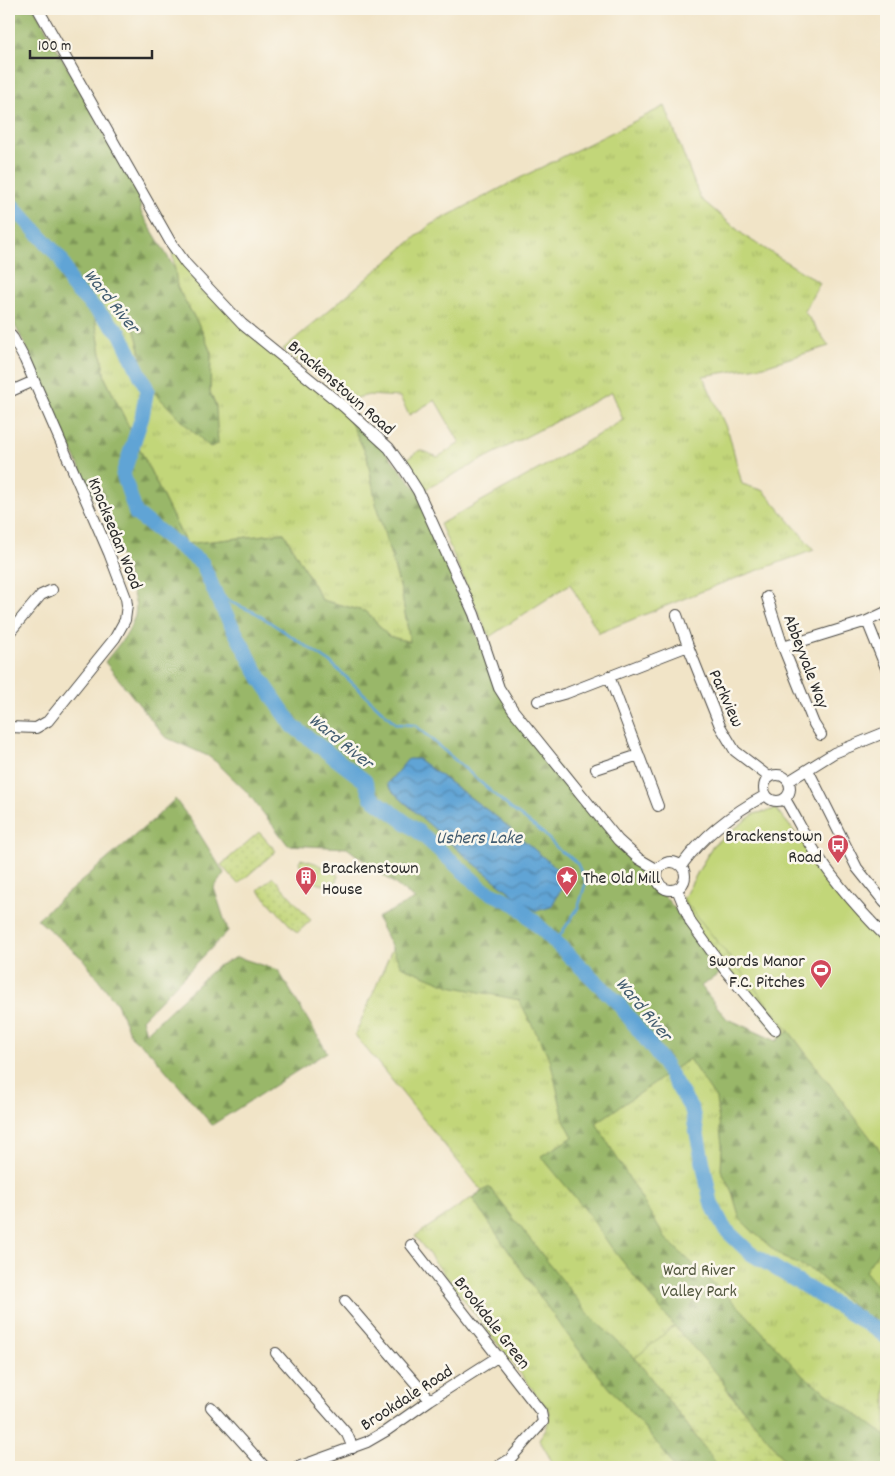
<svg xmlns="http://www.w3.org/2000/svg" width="895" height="1476" font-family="Dekko,sans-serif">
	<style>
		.grass { fill: url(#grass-tufts); stroke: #768052 }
		.forest { fill: url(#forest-firs); stroke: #62714a }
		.wetland { fill: url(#wetland-marsh); stroke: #768052 }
		.garden { fill: url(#garden-dots); stroke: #768052 }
		.pitch { fill: #c2d679; stroke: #768052 }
		.water { fill: url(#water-waves); stroke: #466880 }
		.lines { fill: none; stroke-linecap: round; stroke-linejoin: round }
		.stream { stroke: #61a4d5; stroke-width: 2.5 }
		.river { stroke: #61a4d5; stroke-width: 15 }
		.minor-casing { stroke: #494742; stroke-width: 12 }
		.minor { stroke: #fff; stroke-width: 10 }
		.labels { text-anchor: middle; stroke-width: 5; stroke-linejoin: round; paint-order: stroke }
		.street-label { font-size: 18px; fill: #2b2b2b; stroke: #fbf7ec }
		.poi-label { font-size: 18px; fill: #2b2b2b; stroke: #fbf7ec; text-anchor: end }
		.park-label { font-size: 18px; fill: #51563e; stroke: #fbf7ec }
		.water-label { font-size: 19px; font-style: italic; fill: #415b6f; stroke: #fbf7ec }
	</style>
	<defs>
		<pattern id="grass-tufts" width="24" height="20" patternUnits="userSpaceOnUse" patternTransform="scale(1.25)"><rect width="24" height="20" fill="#c2d679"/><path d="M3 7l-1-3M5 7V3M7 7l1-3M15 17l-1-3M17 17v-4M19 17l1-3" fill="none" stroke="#a7b869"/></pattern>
		<pattern id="forest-firs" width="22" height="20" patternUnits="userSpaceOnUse" patternTransform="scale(1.25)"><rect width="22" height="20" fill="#99b769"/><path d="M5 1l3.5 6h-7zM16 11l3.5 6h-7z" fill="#7d9557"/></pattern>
		<pattern id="wetland-marsh" width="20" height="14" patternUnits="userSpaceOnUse" patternTransform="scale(1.25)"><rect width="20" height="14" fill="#c2d679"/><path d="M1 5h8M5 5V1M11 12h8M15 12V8" fill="none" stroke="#a7b869"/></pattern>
		<pattern id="garden-dots" width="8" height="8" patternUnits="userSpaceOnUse" patternTransform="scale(1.25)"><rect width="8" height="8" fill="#c2d679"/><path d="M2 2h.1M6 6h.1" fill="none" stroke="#a7b869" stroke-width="1.8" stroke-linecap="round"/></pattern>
		<pattern id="water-waves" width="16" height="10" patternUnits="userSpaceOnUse" patternTransform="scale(1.25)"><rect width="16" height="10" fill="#61a4d5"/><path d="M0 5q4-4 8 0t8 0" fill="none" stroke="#5086ad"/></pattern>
	</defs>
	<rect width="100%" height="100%" fill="#fbf7ec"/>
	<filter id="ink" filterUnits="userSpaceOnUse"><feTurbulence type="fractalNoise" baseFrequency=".02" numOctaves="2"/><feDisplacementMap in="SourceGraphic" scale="10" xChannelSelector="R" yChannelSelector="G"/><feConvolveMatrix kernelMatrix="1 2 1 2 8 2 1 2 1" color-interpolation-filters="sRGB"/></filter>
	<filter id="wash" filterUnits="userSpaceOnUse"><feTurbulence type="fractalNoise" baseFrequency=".0096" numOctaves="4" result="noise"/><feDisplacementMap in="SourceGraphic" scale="20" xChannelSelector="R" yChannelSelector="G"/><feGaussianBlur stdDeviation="1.12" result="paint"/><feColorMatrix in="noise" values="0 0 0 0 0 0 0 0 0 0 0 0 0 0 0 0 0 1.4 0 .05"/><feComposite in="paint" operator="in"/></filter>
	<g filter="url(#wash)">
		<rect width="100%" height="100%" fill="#f1e4c7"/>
		<path class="grass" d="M665,106L700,198L746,237L820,283L804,311L829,346L764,366L703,376L729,434L742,484L764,491L814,550L720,584L599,633L570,584L489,637L440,524L559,458L623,420L612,392L424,490L407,459L420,450L438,457L460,443L435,400L409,415L400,397L369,395L348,400L283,349L430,225L522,177Z
			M171,243L238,320L343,406L367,456L377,508L401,590L410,642L388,636L367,612L322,600L284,533L186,544L105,378L90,287L116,299L132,320L140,349L143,380L216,407L210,392L211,353L201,329L177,287Z
			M776,809L793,830L832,887L886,948V1467H555L539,1439L547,1427L550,1412L415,1236L482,1191L355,1035L393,947L735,1022L776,1041L779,1038L725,970L690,923L683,899L713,845L754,814Z
			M301,859L315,863L338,875L337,883C319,889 303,880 299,861Z"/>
		<path class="forest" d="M9,9H35L139,197L141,212L175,269L177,287L201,329L211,353L210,392L216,407L218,444L210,447L186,425L142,380L140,349L132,320L116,299L90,288L105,378L186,544L284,533L322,600L367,612L388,636L410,642L401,590L377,508L367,456L343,406L367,429L418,491L499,688L538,742L725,970L701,986L727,1019L776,1041L789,1031L886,1158V1241L865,1271L886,1297V1331L849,1303L815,1272L782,1257L750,1229L740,1219L732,1192L721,1170L722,1145L716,1099L689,1059L596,1123L665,1238L742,1310L801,1374L886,1436V1467H785L783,1461L776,1450L693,1347L674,1326L611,1247L588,1213L541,1156L573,1137L564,1120L550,1059L519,1000L450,986L401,966L377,918L415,899L347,848L288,845L247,792L216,762L208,756L165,737L105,662L127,634L135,616L136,605L126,568L57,418L25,344L9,315Z
			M175,799L192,822L224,873L214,888L228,931L142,1019L146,1033L216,967L237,957L278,970L327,1052L212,1125L152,1054L131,1036L117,1004L83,959L37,919L153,820Z
			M489,1187L592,1318L635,1358L676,1410L719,1467H674C652,1433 622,1404 597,1373C552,1317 513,1257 472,1198Z"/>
		<path class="wetland" d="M674,1326L718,1375L730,1394L772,1444L783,1460L785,1467H719L676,1410L635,1358Z"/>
		<path class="garden" d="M259,832L276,851L238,884L221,865Z
			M273,877L311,920L297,933L258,890Z"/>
		<path class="pitch" d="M776,809L793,830L832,887L886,948V1158L789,1031L683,899L713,845L754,814Z"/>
		<path class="water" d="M408,759H418L498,818L564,875L565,882L551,907L536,911C485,876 439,833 393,792L387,784Z"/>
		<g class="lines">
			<path class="stream" d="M212,586L230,602L256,613L330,662L396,724L415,725L510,808L543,833L561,852L566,854L577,863L586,882L578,908L555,943"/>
			<path class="river" d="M9,202L61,259L72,286L120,333L147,389L142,417L123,474L136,514L202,563L219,602L260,678L293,726L365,781L371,797L420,833L483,889L517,905L618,1003L660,1058L692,1110L711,1202L724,1228L750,1253L877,1330L886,1337"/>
		</g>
	</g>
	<g filter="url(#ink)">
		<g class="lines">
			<g class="minor-casing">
				<path id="minor" d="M38,9L171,243L186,264L242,324L343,406L389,448L404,469L418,491L474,614L499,688L513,710L618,840L639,859L658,870
					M9,333L13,338L25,360L109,553L126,598L127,605L125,620L115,638L48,721L36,728L9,727
					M9,392L34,381
					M767,597L783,647L814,724L821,735
					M677,615L688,646L720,726L735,751L769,777
					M867,621L886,668
					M9,633L41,595L52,590
					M783,647L867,621L886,612
					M609,676L658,806
					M538,701L567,693L688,646
					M596,769L639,755
					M808,770L857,868L885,903
					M764 788a13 13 0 1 1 26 0a13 13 0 1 1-26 0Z
					M789,781L834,753L886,732
					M785,799C793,812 800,826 808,840C829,876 857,908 886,937
					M657 876a14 14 0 1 1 28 0a14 14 0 1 1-28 0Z
					M681,866C703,836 734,812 766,795
					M677,889L691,923L725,970L775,1030
					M411,1245L541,1412L543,1422L510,1459L497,1467
					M345,1301L430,1400
					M276,1353L341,1427L347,1434L353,1448
					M211,1407L265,1467
					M298,1467L367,1442L386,1431L430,1400L499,1356"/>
			</g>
			<use href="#minor" class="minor"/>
		</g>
	</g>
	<defs>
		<g id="bus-pin" transform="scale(1.125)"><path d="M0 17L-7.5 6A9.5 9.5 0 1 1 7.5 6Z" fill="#d1495b" stroke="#fbf7ec"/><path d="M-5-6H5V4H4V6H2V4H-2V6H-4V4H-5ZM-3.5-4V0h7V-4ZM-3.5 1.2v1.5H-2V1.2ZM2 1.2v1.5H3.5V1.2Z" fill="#fff"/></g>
		<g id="building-pin" transform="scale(1.125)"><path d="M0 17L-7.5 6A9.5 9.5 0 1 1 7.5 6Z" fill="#d1495b" stroke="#fbf7ec"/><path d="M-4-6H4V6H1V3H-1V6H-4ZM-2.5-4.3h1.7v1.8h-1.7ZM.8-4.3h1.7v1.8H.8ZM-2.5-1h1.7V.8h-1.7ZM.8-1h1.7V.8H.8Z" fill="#fff"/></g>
		<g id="sight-pin" transform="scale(1.125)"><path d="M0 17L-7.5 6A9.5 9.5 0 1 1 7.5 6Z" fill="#d1495b" stroke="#fbf7ec"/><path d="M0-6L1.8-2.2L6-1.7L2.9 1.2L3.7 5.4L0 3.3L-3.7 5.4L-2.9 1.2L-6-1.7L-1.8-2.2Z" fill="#fff"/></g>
		<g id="stadium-pin" transform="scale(1.125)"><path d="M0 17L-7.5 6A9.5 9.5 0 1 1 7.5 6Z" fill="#d1495b" stroke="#fbf7ec"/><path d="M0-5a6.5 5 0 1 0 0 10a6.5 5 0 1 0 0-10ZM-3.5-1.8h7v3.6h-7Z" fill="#fff"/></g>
	</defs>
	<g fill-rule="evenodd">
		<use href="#bus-pin" x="838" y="845"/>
		<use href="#building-pin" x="306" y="877"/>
		<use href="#sight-pin" x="567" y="877"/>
		<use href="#stadium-pin" x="821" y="970"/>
	</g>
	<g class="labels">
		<g class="street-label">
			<text transform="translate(342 387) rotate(41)" y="6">Brackenstown Road</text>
			<text transform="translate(116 533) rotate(68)" y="6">Knocksedan Wood</text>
			<text transform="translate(807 661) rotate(69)" y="6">Abbeyvale Way</text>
			<text transform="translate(727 698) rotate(66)" y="6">Parkview</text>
			<text transform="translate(493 1322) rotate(52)" y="6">Brookdale Green</text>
			<text transform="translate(406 1397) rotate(-33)" y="6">Brookdale Road</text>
		</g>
		<g class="poi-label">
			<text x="822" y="841">Brackenstown<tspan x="822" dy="21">Road</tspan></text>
			<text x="322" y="873" text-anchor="start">Brackenstown<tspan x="322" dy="21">House</tspan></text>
			<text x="583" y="883" text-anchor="start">The Old Mill</text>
			<text x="805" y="966">Swords Manor<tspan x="805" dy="21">F.C. Pitches</tspan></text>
		</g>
		<g class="park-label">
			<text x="699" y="1275">Ward River<tspan x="699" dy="21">Valley Park</tspan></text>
		</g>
		<g class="water-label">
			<text transform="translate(113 300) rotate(51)" y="7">Ward River</text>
			<text transform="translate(342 740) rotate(39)" y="7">Ward River</text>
			<text x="479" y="843">Ushers Lake</text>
			<text transform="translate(645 1008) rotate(50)" y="7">Ward River</text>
		</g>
	</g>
	<rect width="895" height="1476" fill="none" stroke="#fbf7ec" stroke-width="30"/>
	<path d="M30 50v8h122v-8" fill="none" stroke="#2b2b2b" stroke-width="2.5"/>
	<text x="38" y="50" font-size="15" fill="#2b2b2b" stroke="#fbf7ec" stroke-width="4" paint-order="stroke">100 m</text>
</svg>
